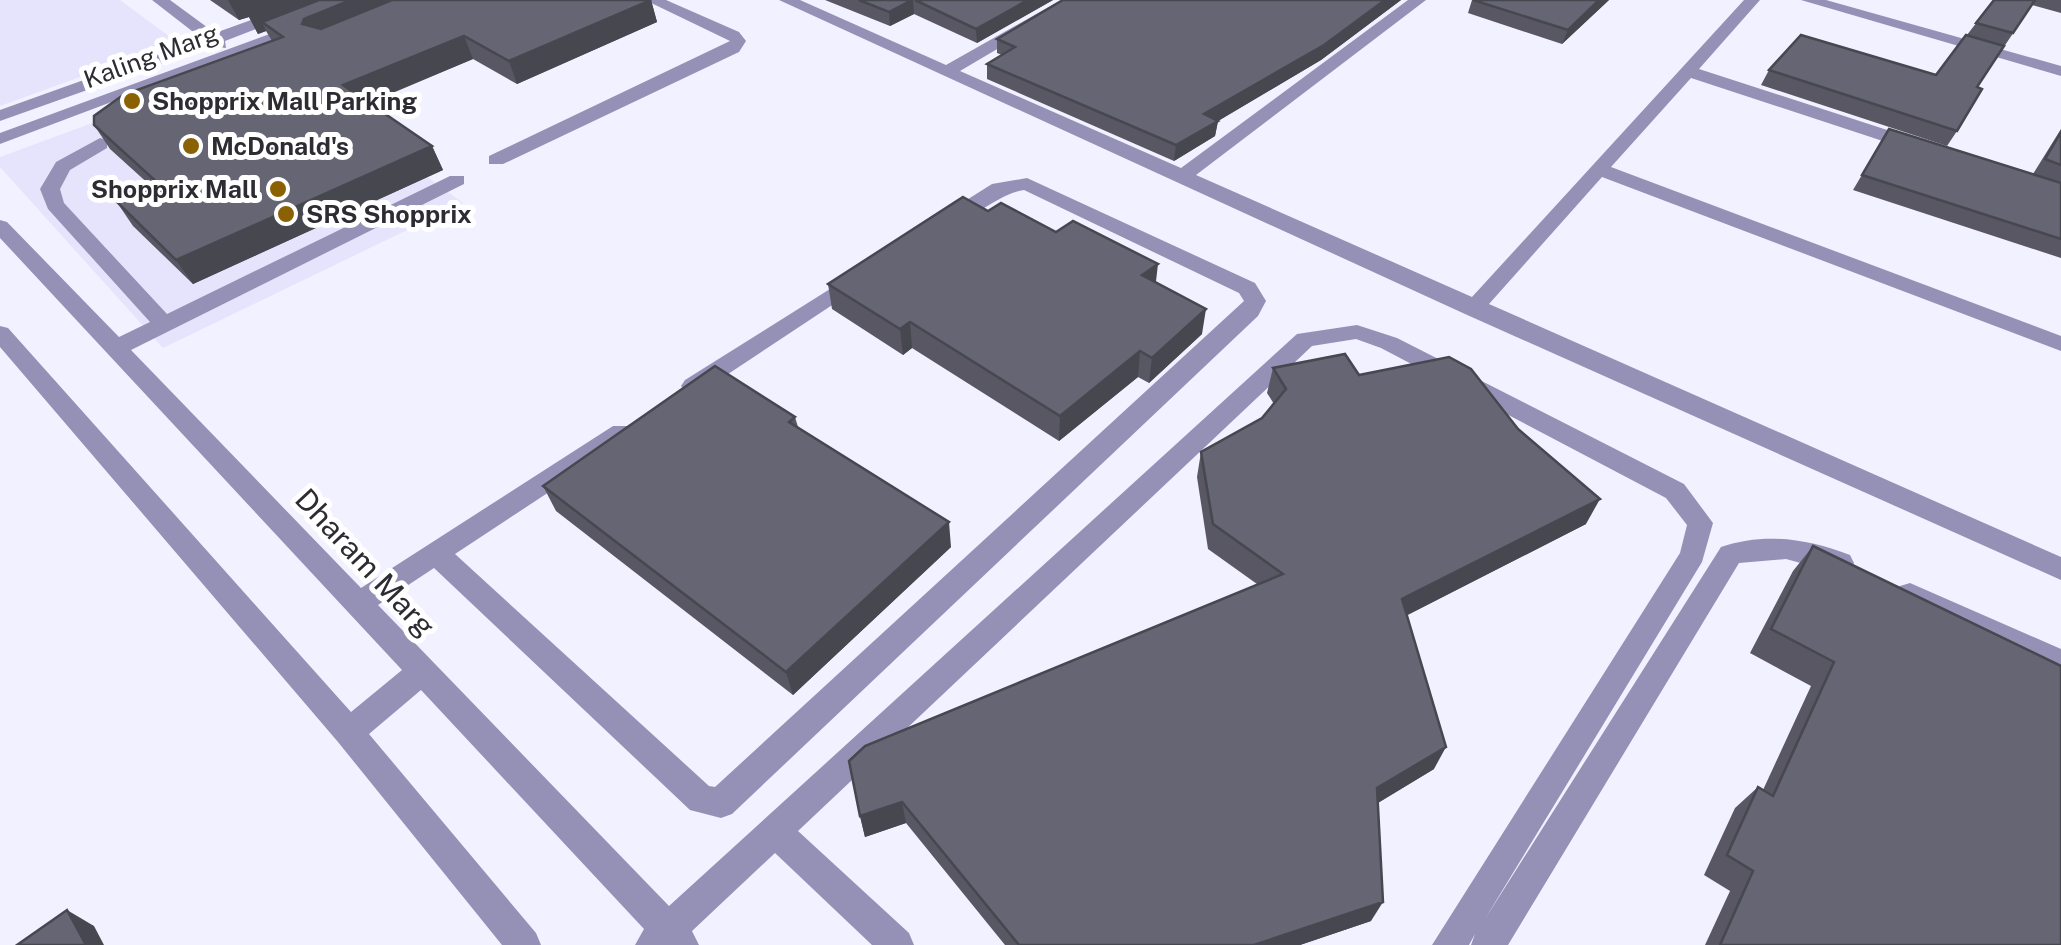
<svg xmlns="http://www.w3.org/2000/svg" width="2061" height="945" font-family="'Public Sans',sans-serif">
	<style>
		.built { fill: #e6e4fc }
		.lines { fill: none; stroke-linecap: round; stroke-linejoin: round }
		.minor { fill: #9591b6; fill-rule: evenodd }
		.wall { fill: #585763 }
		.shaded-wall { fill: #474750 }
		.building { fill: #666573; stroke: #474750; stroke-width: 2.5 }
		.poi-dot { fill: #8b6203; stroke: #fff; stroke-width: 4 }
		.labels { text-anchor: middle; stroke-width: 10; stroke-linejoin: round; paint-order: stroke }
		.far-street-label { font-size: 25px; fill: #2d2c33; stroke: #fff }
		.far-poi-label { font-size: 25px; font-weight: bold; fill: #2d2c33; stroke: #fff; text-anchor: start }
		.street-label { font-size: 30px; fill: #2d2c33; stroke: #fff }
	</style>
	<rect width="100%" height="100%" fill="#f2f1ff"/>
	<path class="built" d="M0,0H120L177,42L0,106Z
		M266,59L463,203L163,348L0,167V157Z"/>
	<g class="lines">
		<path class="minor" d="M152,0H170L215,33L307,0H330L225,41L226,48L211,46L0,121V110L201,38Z
			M645,0H666L739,32L746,41L739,52L503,164H489V156L730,41Z
			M779,0H800L946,65L1061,0H1080L960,71L1181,168L1408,0H1426L1196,175L1472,297L1744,0H1760L1699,69L1921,141V149H1907L1691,78L1611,167L2061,336V351L1602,177L1489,304L2061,557V580L1465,314Z
			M1801,0H1826L2061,66V76Z
			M294,25L308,28L0,144V133Z
			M100,138L107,140V148L70,170L60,189L64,203L167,314L450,176H464V184L131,350L361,588L613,426H631L634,432L631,438L455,554L709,786L715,787L1244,301L1239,293L1024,190C995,194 962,230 938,226V218L992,184L1027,178L1255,283L1266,301L1258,316L732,814L721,818L690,810L434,568L378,605L669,906L1297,334L1357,325L1397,338L1684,484L1713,523L1702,562L1485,919L1721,547C1765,532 1808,539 1850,555L1854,563L1850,571L1841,574L1786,559L1739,563L1508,945H1471L1475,934L1469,945H1432L1680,553L1687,525L1666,498L1381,348L1356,339L1312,346L798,831L909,933L914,945H872L775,853L692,931L699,945H635L644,929L421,690L369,734L536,933L541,945H502L338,742L0,347V326L8,328L351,712L402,670L0,238V220L7,222L119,337L150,322L48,209L40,189L56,162Z
			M857,272L868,279L864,284L701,392H685L681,386L685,380Z
			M1910,583L2061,649V674L1900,602L1896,594L1900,586Z"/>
	</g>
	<path class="wall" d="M210,0H651L657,22L517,84L473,59L369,103L432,146L443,170L193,284L133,226L116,201L152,187L110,149L94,125L272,41L266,31L258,34L249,17L239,20Z
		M825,0H1053L977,43L914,14L890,26Z
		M1063,0H1401L1321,60L1218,121L1215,136L1174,161L987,79V64L1002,55L997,53V39Z
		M1472,0H1609L1562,44L1468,13Z
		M1994,0H2061V13L2032,5L1977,87L1957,131L1947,146L1761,85L1769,70L1936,75Z
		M1889,129L2033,174L2061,129V258L1853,190Z
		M988,211L1156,282L1202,334L1149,383L1138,377L1059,441L912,348L903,355L832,309L828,284Z
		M1273,368L1359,375L1586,524L1407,615L1434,769L1378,803L1371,921L1300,945H1005L906,823L865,837L860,816L1257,584L1208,549L1197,477L1201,452L1262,418L1274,404L1267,393Z
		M795,417L798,427L951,547L793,695L556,511L543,486Z
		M1813,546L2061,945H1705L1730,891L1704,875L1735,808L1758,787L1763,790L1811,686L1750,653L1793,571Z"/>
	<path class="shaded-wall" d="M228,0H350L262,22L266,31L258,34L249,17L239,20Z
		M351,0H414L316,42L302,24L304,19Z
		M651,0L657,22L517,84L509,61Z
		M913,0L914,14L890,26L889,12Z
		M1028,0H1053L977,43L976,29Z
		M1385,0H1401L1321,60L1218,121L1215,136L1174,161L1176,145L1204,114Z
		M1599,0H1609L1562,44L1568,30Z
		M464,36L473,59L355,108L343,85Z
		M432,146L443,170L193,284L176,260Z
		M1158,264L1155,290L1142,275Z
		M1206,309L1202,334L1149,383L1152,358Z
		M910,322L912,348L903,355L900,329Z
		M1140,351L1138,377L1059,441L1060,416Z
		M1600,499L1586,524L1392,623L1402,599Z
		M949,522L951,547L793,695L786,672Z
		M1446,747L1434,769L1366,810L1377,788Z
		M902,802L906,823L865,837L860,816Z
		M1383,902L1371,921L1300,945H1254Z
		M67,910L94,926L104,945H86Z"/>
	<path class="building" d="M272,0H278L246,11Z
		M319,0H351L304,19L302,24L321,29L392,0H651L509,61L464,36L343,85L432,146L176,260L116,201L159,184L94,125V116L123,95L283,37L262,22Z
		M859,0H912L889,12Z
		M915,0H1028L976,29Z
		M1063,0H1385L1324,45L1204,114L1218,121L1176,145L987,64L1015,47L997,39Z
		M1473,0H1599L1568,30Z
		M1994,0H2035L2013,33L1976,23Z
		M1801,35L1936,75L1966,35L2004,46L1977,87L1982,89L1957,131L1769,70Z
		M1889,129L2061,183V239L1862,175Z
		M2061,132V165L2045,159Z
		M963,197L988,211L1001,203L1056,232L1073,221L1158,264L1142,275L1206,309L1152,358L1140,351L1060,416L910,322L900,329L828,284Z
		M1345,354L1359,375L1449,357L1471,369L1518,429L1600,499L1402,599L1446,747L1377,788L1383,902L1254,945H1019L902,802L860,816L849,761L865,746L1283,574L1213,524L1201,452L1262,418L1286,389L1273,368Z
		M715,366L795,417L789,422L949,522L786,672L543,486Z
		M1813,546L2061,666V945H1720L1753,871L1727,855L1758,787L1773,796L1834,662L1771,629Z
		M67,910L86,945H17Z"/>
	<g class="poi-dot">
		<circle cx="132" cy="101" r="10"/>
		<circle cx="191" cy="146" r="10"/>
		<circle cx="278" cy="189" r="10"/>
		<circle cx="286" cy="214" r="10"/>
	</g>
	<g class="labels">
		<g class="far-street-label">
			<text transform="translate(151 56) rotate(-20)" y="9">Kaling Marg</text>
		</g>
		<g class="far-poi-label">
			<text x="152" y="110">Shopprix Mall Parking</text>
			<text x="211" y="155">McDonald's</text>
			<text x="258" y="198" text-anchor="end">Shopprix Mall</text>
			<text x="306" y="223">SRS Shopprix</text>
		</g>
		<g class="street-label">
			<text transform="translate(365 563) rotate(47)" y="10">Dharam Marg</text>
		</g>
	</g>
</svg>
